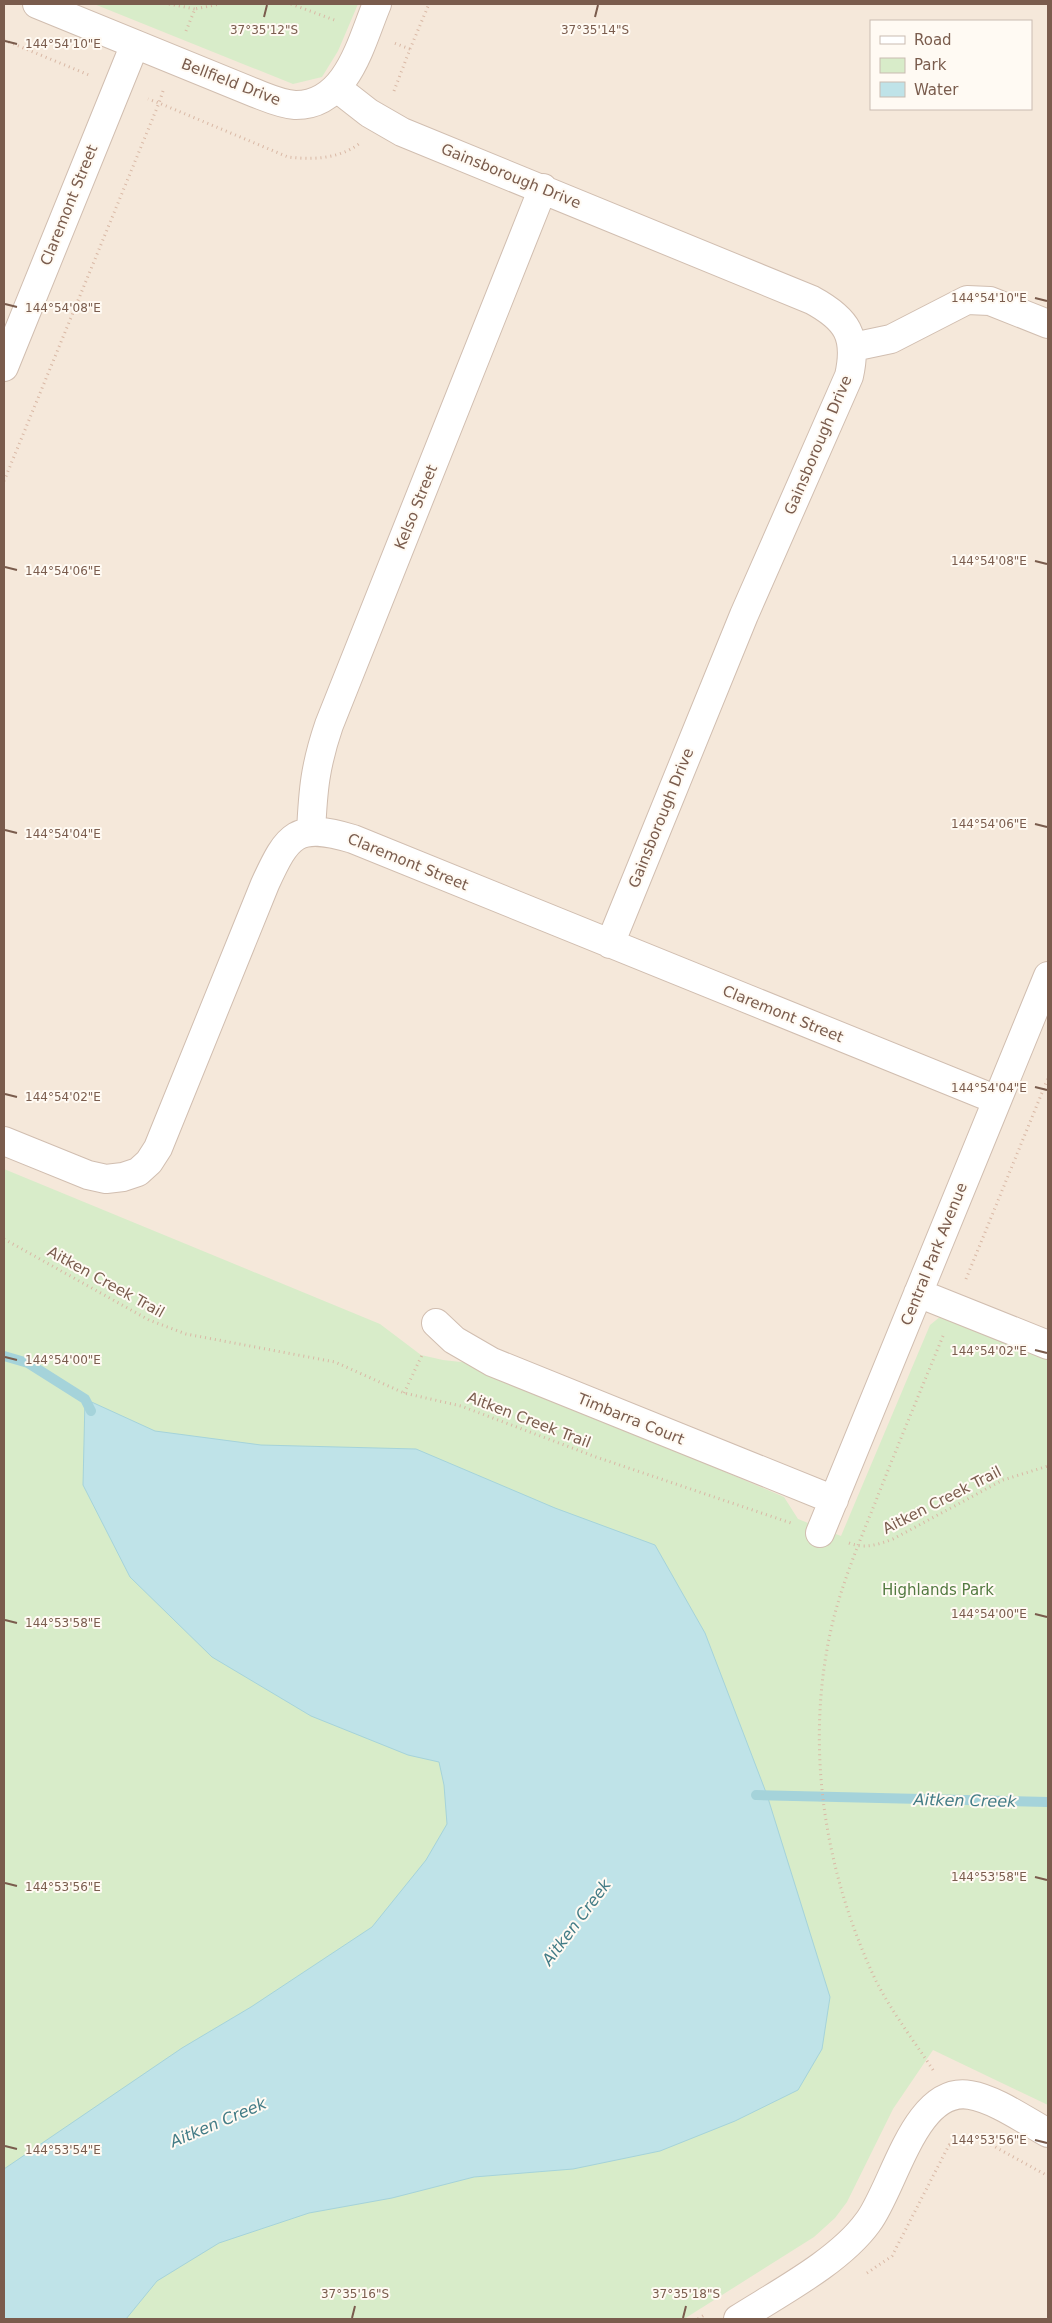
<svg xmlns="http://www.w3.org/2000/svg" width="1052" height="2323" font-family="'DejaVu Sans',sans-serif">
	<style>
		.residential { fill: #f5e8da; fill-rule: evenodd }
		.green { fill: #d8ecc9 }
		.water { fill: #bfe3e8; stroke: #a5d3da }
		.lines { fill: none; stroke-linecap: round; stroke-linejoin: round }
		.stream { stroke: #a5d3da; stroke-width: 10 }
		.street-casing { stroke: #d1beb0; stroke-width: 30 }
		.path { stroke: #d9b8a5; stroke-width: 3; stroke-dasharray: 1 4; stroke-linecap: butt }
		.street { stroke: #fff; stroke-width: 28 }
		.ticks { fill: none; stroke: #7a5c4d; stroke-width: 2 }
		.labels { text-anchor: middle; stroke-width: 4; stroke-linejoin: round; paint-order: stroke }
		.street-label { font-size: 15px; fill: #7a5c4d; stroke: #fffaf3 }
		.park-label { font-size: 15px; fill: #537a41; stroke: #fffaf3 }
		.water-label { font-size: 16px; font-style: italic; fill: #437c86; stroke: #fffaf3 }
		.ticks-label { font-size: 12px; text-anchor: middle; fill: #7a5c4d; stroke: #fffaf3; stroke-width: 4; stroke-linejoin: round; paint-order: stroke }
	</style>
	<rect width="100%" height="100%" fill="#fdf6ec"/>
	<path class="residential" d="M4,4H1048V2319H4ZM871,21H1031V109H871Z"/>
	<path class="green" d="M94,4H358L338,51L322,77L293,84Z
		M4,1169L380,1324L421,1355L443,1360L470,1363L784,1497L798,1519L841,1536L930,1325L941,1316L1048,1359V2105L933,2050L893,2109L847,2202L835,2218L814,2237L684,2319H4Z"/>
	<path class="water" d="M85,1399L155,1431L261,1445L416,1449L555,1508L655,1545L705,1633L767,1795L830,1997L822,2049L798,2090L735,2121L660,2151L573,2169L474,2177L392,2198L309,2213L219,2243L157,2281L126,2319H4V2169L182,2048L251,2007L372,1927L426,1860L447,1824L444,1785L439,1762L408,1755L311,1716L212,1657L130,1577L83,1485Z"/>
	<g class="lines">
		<path class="stream" d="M4,1356L28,1363L85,1399L91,1411
			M756,1795L1048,1802"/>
		<g class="street-casing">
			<path id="street" d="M37,4L255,93C268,98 281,104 295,105C347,106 361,42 377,4
				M337,88L369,113L402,132L812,300C847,319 858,336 849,376L744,615L610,944
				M853,347L891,339L967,300L990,301L1048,324
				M4,367L135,44
				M311,832C313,790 315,766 329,725L543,188
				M4,1141L88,1175L106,1179L123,1177L138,1172L149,1162L158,1148L265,884C288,834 296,822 353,839L997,1100
				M918,1293L1048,1345
				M436,1323L454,1340L492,1362L834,1500
				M820,1533L1048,976
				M738,2319C779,2293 840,2261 868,2222C894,2188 915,2085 970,2095C995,2099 1026,2121 1048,2133"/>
		</g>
		<path class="path" d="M169,4L195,9
			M291,4L337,21
			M186,31L195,9L220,4
			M4,40L89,75
			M410,49L429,4
			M163,91L159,103L288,157C312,160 340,159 360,143
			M394,91L410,49L394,43
			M4,481L159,103L148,99
			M4,1239L149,1320L186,1334L335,1362L404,1393L461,1406L596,1457L791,1523
			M966,1279L1048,1078
			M404,1393L423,1353
			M849,1543C865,1549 877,1545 893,1539L1003,1480L1048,1466
			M933,2070C914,2041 892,2012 876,1981C824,1871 804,1745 832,1625C842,1583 859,1543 875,1503C897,1447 920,1392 943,1336
			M867,2273L892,2256L949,2145L977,2137L1048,2176
			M698,2319L706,2314"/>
		<use href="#street" class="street"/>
	</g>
	<path class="ticks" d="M264,17L267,5M595,17L598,5M5,41L17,44M1035,298L1047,301M5,304L17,307M1035,561L1047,564M5,567L17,570M1035,824L1047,827M5,830L17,833M1035,1087L1047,1090M5,1094L17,1097M1035,1350L1047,1353M5,1357L17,1360M1035,1614L1047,1617M5,1620L17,1623M1035,1877L1047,1880M5,1883L17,1886M1035,2140L1047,2143M5,2146L17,2149M352,2318L355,2306M683,2318L686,2306"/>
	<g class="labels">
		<g class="street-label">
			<text transform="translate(231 82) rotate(21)" y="5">Bellfield Drive</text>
			<text transform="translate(511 176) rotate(22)" y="5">Gainsborough Drive</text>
			<text transform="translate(69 205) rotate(-68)" y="5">Claremont Street</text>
			<text transform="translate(818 445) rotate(-67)" y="5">Gainsborough Drive</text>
			<text transform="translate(416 507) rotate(-68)" y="5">Kelso Street</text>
			<text transform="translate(661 818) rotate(-68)" y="5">Gainsborough Drive</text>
			<text transform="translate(408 862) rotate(22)" y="5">Claremont Street</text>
			<text transform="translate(783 1014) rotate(22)" y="5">Claremont Street</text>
			<text transform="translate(934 1254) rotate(-68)" y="5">Central Park Avenue</text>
			<text transform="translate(106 1282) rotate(29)" y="5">Aitken Creek Trail</text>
			<text transform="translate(631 1419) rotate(22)" y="5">Timbarra Court</text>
			<text transform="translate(529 1420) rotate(21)" y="5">Aitken Creek Trail</text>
			<text transform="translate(942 1500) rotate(-27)" y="5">Aitken Creek Trail</text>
		</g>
		<g class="park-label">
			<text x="938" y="1595">Highlands Park</text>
		</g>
		<g class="water-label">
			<text transform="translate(965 1800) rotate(1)" y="6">Aitken Creek</text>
			<text transform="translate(576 1922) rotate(-53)" y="6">Aitken Creek</text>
			<text transform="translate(218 2122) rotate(-23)" y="6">Aitken Creek</text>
		</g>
	</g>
	<g class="ticks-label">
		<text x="264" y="34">37°35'12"S</text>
		<text x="595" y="34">37°35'14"S</text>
		<text x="63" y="48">144°54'10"E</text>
		<text x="989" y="302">144°54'10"E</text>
		<text x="63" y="312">144°54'08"E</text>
		<text x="989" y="565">144°54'08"E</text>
		<text x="63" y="575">144°54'06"E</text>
		<text x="989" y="828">144°54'06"E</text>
		<text x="63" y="838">144°54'04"E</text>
		<text x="989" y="1092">144°54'04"E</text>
		<text x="63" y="1101">144°54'02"E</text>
		<text x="989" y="1355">144°54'02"E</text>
		<text x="63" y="1364">144°54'00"E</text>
		<text x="989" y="1618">144°54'00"E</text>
		<text x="63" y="1627">144°53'58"E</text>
		<text x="989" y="1881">144°53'58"E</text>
		<text x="63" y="1891">144°53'56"E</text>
		<text x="989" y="2144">144°53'56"E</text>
		<text x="63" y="2154">144°53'54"E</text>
		<text x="355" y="2298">37°35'16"S</text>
		<text x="686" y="2298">37°35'18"S</text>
	</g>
	<rect width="1052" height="2323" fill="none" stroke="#7a5c4d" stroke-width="10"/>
	<rect x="870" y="20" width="162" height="90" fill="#fffaf3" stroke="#cabbb1"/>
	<rect x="880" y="36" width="25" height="8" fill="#ffffff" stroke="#cabbb1"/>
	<text x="914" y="45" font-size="15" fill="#7a5c4d">Road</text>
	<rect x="880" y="58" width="25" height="15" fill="#d8ecc9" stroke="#cabbb1"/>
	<text x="914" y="70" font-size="15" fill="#7a5c4d">Park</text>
	<rect x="880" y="82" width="25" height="15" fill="#bfe3e8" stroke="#cabbb1"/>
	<text x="914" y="95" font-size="15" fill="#7a5c4d">Water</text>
</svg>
